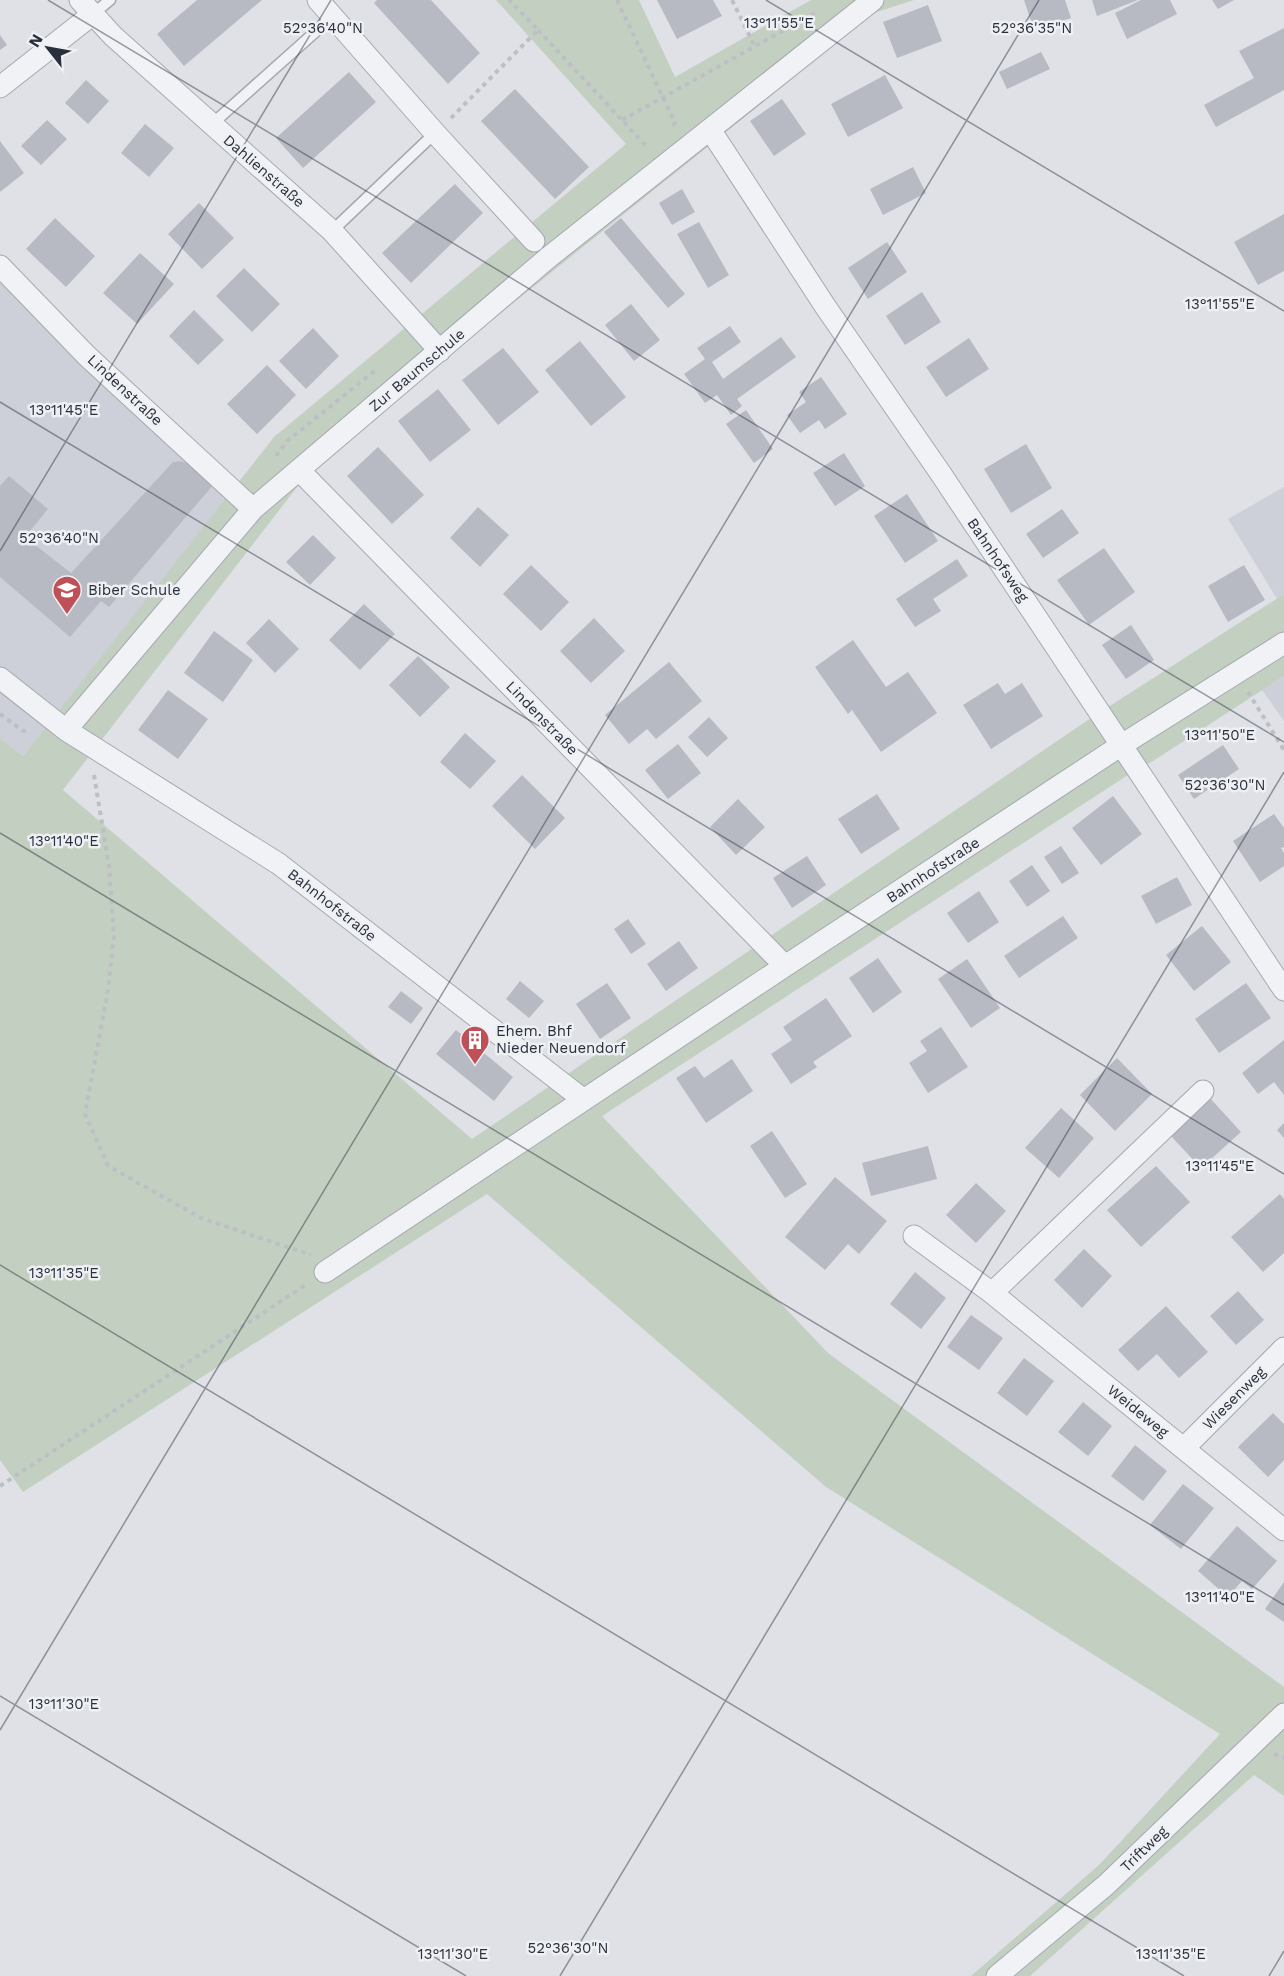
<svg xmlns="http://www.w3.org/2000/svg" width="1284" height="1976" font-family="'Work Sans',sans-serif">
	<style>
		.built { fill: #cdd0d8 }
		.green { fill: #c3d0c1 }
		.building { fill: #b7bac3 }
		.lines { fill: none; stroke-linecap: round; stroke-linejoin: round }
		.lane-casing { stroke: #a5a8b0; stroke-width: 13 }
		.street-casing { stroke: #a5a8b0; stroke-width: 23 }
		.path { stroke: #bdbfc5; stroke-width: 4; stroke-dasharray: 4.5 4.5; stroke-linecap: butt }
		.lane { stroke: #f1f2f5; stroke-width: 10 }
		.street { stroke: #f1f2f5; stroke-width: 21 }
		.ticks { fill: none; stroke: #292f3c; stroke-width: 1.5; stroke-opacity: 0.45 }
		.labels { text-anchor: middle; stroke-width: 5; stroke-linejoin: round; paint-order: stroke }
		.street-label { font-size: 15px; fill: #292f3c; stroke: #eef0f4 }
		.poi-label { font-size: 15px; fill: #292f3c; stroke: #eef0f4; text-anchor: start }
		.ticks-label { font-size: 15px; text-anchor: middle; fill: #292f3c; stroke: #eef0f4; stroke-width: 5; stroke-linejoin: round; paint-order: stroke }
	</style>
	<rect width="100%" height="100%" fill="#dfe1e6"/>
	<path class="built" d="M0,279L232,493L23,756L0,738Z
		M1284,487V594L1277,599L1228,519Z
		M1284,676V721L1262,690Z"/>
	<path class="green" d="M496,0H639L675,77L811,0H914L874,13L318,460L63,790L472,1139L1088,720L1284,594V676L1153,761L1125,777L602,1116L828,1353L1284,1687V1796L1254,1775L1030,1976H971L1099,1865L1220,1734L826,1487L487,1194L23,1492L0,1460V738L23,756L274,437L626,144Z"/>
	<path class="building" d="M197,0H262L184,66L157,34Z
		M377,0H431L480,53L448,84L374,3Z
		M657,0H713L722,16L677,39Z
		M1024,0H1065L1071,18L1034,30Z
		M1092,0H1138L1097,16Z
		M1141,0H1170L1177,14L1127,39L1115,13Z
		M1212,0H1234L1218,9Z
		M928,5L942,41L897,58L883,22Z
		M1284,28V90L1216,127L1204,105L1254,78L1239,51Z
		M0,35L7,45L0,50Z
		M1041,52L1050,69L1007,89L999,72Z
		M349,72L376,102L303,168L276,138Z
		M885,75L903,108L848,137L831,104Z
		M86,80L109,101L88,124L65,103Z
		M515,89L589,167L555,199L481,121Z
		M782,99L806,134L774,156L750,121Z
		M47,120L67,139L41,165L21,146Z
		M145,124L174,148L149,177L121,153Z
		M0,141L24,173L0,192Z
		M913,167L926,193L883,215L870,189Z
		M455,184L483,213L411,283L382,253Z
		M682,189L695,212L672,225L659,203Z
		M199,203L234,238L202,269L168,234Z
		M1284,214V271L1258,285L1234,242Z
		M55,218L95,256L66,287L26,249Z
		M621,218L685,294L668,308L604,232Z
		M699,222L729,275L708,288L677,234Z
		M887,242L907,272L868,299L848,268Z
		M140,253L174,284L137,324L103,293Z
		M244,268L280,304L252,332L216,296Z
		M922,292L941,322L905,345L886,316Z
		M631,304L660,340L634,361L605,325Z
		M194,310L224,340L198,365L169,336Z
		M730,326L741,342L712,362L723,379L781,337L796,357L737,399L742,406L731,415L717,395L705,403L684,374L705,359L697,348Z
		M313,328L339,356L306,389L279,361Z
		M969,338L989,369L946,397L926,367Z
		M580,341L626,397L591,426L545,370Z
		M503,348L539,392L498,425L462,380Z
		M267,365L296,395L257,434L227,404Z
		M821,377L847,414L825,429L819,420L800,433L787,415L806,402L799,392Z
		M438,389L471,430L430,462L398,421Z
		M746,410L773,449L754,463L726,424Z
		M1026,444L1052,488L1011,513L984,469Z
		M378,447L424,495L392,524L347,476Z
		M844,453L865,486L835,506L813,473Z
		M181,461L191,465L214,484L109,607L101,601L70,637L0,577V486L9,476L48,509L25,537L71,573L173,462Z
		M907,494L938,541L905,563L874,516Z
		M478,507L509,535L480,567L450,538Z
		M1062,509L1079,533L1043,558L1026,534Z
		M313,535L336,558L310,585L286,562Z
		M1104,548L1135,592L1089,625L1057,580Z
		M957,559L968,576L933,599L941,611L915,627L896,599Z
		M531,565L569,602L541,631L503,594Z
		M1244,565L1265,600L1228,622L1208,586Z
		M364,604L395,634L360,670L329,640Z
		M594,618L625,651L591,683L560,651Z
		M269,619L299,649L275,673L246,643Z
		M1131,625L1154,660L1126,679L1102,645Z
		M214,631L253,660L223,702L184,673Z
		M853,640L886,687L908,672L937,713L881,752L852,710L848,714L815,667Z
		M418,656L450,687L420,717L389,685Z
		M669,662L702,701L656,739L647,729L629,744L605,715Z
		M998,683L1005,694L1022,683L1043,716L991,749L963,705Z
		M168,690L208,719L178,759L138,730Z
		M709,717L728,738L707,757L688,737Z
		M465,733L496,761L470,789L440,762Z
		M678,744L701,773L668,799L645,770Z
		M1223,745L1239,769L1194,799L1178,775Z
		M522,775L565,818L535,849L492,806Z
		M877,794L900,829L861,854L838,819Z
		M1113,796L1142,834L1101,865L1072,828Z
		M738,799L765,827L736,855L710,827Z
		M1274,814L1284,828V847L1281,848L1284,853V866L1260,882L1233,841Z
		M1061,846L1079,873L1062,884L1044,857Z
		M807,856L826,885L792,908L773,878Z
		M1032,865L1050,891L1027,907L1009,881Z
		M1177,877L1192,905L1156,924L1141,896Z
		M979,891L999,922L968,943L947,913Z
		M1063,916L1078,938L1019,978L1004,956Z
		M628,919L646,944L631,954L614,929Z
		M1202,926L1231,962L1194,991L1166,955Z
		M679,941L698,968L666,991L647,964Z
		M878,958L902,992L873,1013L849,978Z
		M967,959L1000,1008L971,1028L938,979Z
		M520,981L544,1001L529,1018L506,999Z
		M607,983L631,1018L600,1039L576,1004Z
		M1246,983L1271,1018L1219,1053L1195,1019Z
		M401,991L423,1008L411,1024L388,1007Z
		M826,998L852,1036L813,1062L817,1067L791,1084L771,1054L792,1040L783,1027Z
		M941,1027L968,1067L928,1093L909,1063L927,1051L920,1041Z
		M456,1030L513,1077L494,1101L436,1054Z
		M1284,1040V1095L1274,1082L1258,1094L1242,1073Z
		M1117,1058L1152,1094L1115,1131L1080,1095Z
		M732,1059L753,1091L706,1123L676,1078L695,1066L704,1078Z
		M1209,1097L1241,1132L1201,1168L1169,1134Z
		M1061,1108L1094,1138L1059,1178L1025,1148Z
		M1284,1123V1138L1277,1130Z
		M772,1131L807,1184L785,1198L750,1146Z
		M928,1146L937,1179L871,1196L862,1163Z
		M1156,1166L1190,1202L1141,1247L1107,1210Z
		M835,1177L887,1221L859,1254L848,1244L825,1270L785,1237Z
		M976,1183L1006,1211L976,1243L946,1215Z
		M1280,1194L1284,1199V1253L1263,1272L1231,1237Z
		M1084,1249L1112,1276L1082,1308L1054,1280Z
		M915,1272L946,1298L921,1329L890,1304Z
		M1238,1291L1264,1320L1236,1345L1210,1316Z
		M1166,1306L1208,1352L1179,1378L1157,1354L1138,1371L1118,1350Z
		M971,1315L1003,1338L979,1370L947,1347Z
		M1024,1358L1054,1381L1027,1416L997,1393Z
		M1083,1402L1112,1426L1088,1456L1058,1432Z
		M1273,1413L1284,1424V1460L1268,1477L1238,1447Z
		M1135,1445L1167,1471L1143,1501L1111,1476Z
		M1183,1484L1214,1508L1181,1549L1150,1525Z
		M1237,1526L1277,1561L1252,1589L1242,1581L1228,1597L1198,1571Z
		M1284,1582V1622L1265,1609Z"/>
	<g class="lines">
		<g class="lane-casing">
			<path id="lane" d="M93,14L110,0
				M211,125L332,17
				M332,231L435,133"/>
		</g>
		<g class="street-casing">
			<path id="street" d="M80,0L113,36L332,231L440,351
				M318,0L435,133L534,241
				M0,87L93,14
				M711,131L825,306L941,474L1284,990
				M0,266L87,356L253,509
				M299,470L785,966
				M0,678L66,730L253,509L549,257L873,0
				M66,730L279,864L584,1100
				M914,1236L992,1293L1284,1530
				M325,1272L785,966L1120,746L1284,643
				M992,1293L1203,1091
				M1184,1448L1284,1348
				M997,1976L1106,1885L1284,1714"/>
		</g>
		<path class="path" d="M617,0L675,123L670,128
			M732,0L755,47
			M538,30L647,147
			M451,118L538,30L509,0
			M622,120L815,13
			M276,456L287,441L377,369
			M1248,692L1284,750
			M0,714L23,731H28
			M94,775L109,866L114,936L108,990L85,1114L108,1166L201,1218L311,1255
			M0,1486L307,1284
			M1274,1754L1284,1758"/>
		<use href="#lane" class="lane"/>
		<use href="#street" class="street"/>
	</g>
	<path class="ticks" d="M48,0L1284,742M766,0L1284,311M0,402L1284,1174M0,551L331,0M0,833L1284,1605M0,1265L1184,1976M0,1696L466,1976M0,1730L1039,0M560,1976L1284,772M1269,1976L1284,1951"/>
	<defs>
		<g id="school-pin" transform="scale(1.5)"><path d="M0 17L-7.5 6A9.5 9.5 0 1 1 7.5 6Z" fill="#c05057" stroke="#eef0f4"/><path d="M0-5L7-2L0 1L-7-2ZM-4 1L0 2.5L4 1V4Q0 6-4 4Z" fill="#fff"/></g>
		<g id="building-pin" transform="scale(1.5)"><path d="M0 17L-7.5 6A9.5 9.5 0 1 1 7.5 6Z" fill="#c05057" stroke="#eef0f4"/><path d="M-4-6H4V6H1V3H-1V6H-4ZM-2.5-4.3h1.7v1.8h-1.7ZM.8-4.3h1.7v1.8H.8ZM-2.5-1h1.7V.8h-1.7ZM.8-1h1.7V.8H.8Z" fill="#fff"/></g>
	</defs>
	<g fill-rule="evenodd">
		<use href="#school-pin" x="67" y="590"/>
		<use href="#building-pin" x="475" y="1040"/>
	</g>
	<g class="labels">
		<g class="street-label">
			<text transform="translate(264 171) rotate(41)" y="5">Dahlienstraße</text>
			<text transform="translate(417 370) rotate(-40)" y="5">Zur Baumschule</text>
			<text transform="translate(125 390) rotate(43)" y="5">Lindenstraße</text>
			<text transform="translate(998 560) rotate(56)" y="5">Bahnhofsweg</text>
			<text transform="translate(542 718) rotate(46)" y="5">Lindenstraße</text>
			<text transform="translate(933 870) rotate(-33)" y="5">Bahnhofstraße</text>
			<text transform="translate(332 905) rotate(38)" y="5">Bahnhofstraße</text>
			<text transform="translate(1234 1398) rotate(-45)" y="5">Wiesenweg</text>
			<text transform="translate(1138 1411) rotate(39)" y="5">Weideweg</text>
			<text transform="translate(1144 1849) rotate(-44)" y="5">Triftweg</text>
		</g>
		<g class="poi-label">
			<text x="88" y="595">Biber Schule</text>
			<text x="496" y="1036">Ehem. Bhf<tspan x="496" dy="17">Nieder Neuendorf</tspan></text>
		</g>
	</g>
	<g class="ticks-label">
		<text x="779" y="28">13°11'55"E</text>
		<text x="323" y="33">52°36'40"N</text>
		<text x="1032" y="33">52°36'35"N</text>
		<text x="1220" y="309">13°11'55"E</text>
		<text x="64" y="415">13°11'45"E</text>
		<text x="59" y="543">52°36'40"N</text>
		<text x="1220" y="740">13°11'50"E</text>
		<text x="1225" y="790">52°36'30"N</text>
		<text x="64" y="846">13°11'40"E</text>
		<text x="1220" y="1171">13°11'45"E</text>
		<text x="64" y="1278">13°11'35"E</text>
		<text x="1220" y="1602">13°11'40"E</text>
		<text x="64" y="1709">13°11'30"E</text>
		<text x="568" y="1953">52°36'30"N</text>
		<text x="453" y="1959">13°11'30"E</text>
		<text x="1171" y="1959">13°11'35"E</text>
	</g>
	<g transform="translate(48 48) rotate(301)" stroke="#eef0f4" stroke-width="4.5" paint-order="stroke">
	<path d="M0-4.5L10 22L0 15L-10 22Z" fill="#292f3c"/>
	<text y="-9" font-size="16" font-weight="bold" text-anchor="middle" fill="#292f3c">N</text>
	</g>
</svg>
